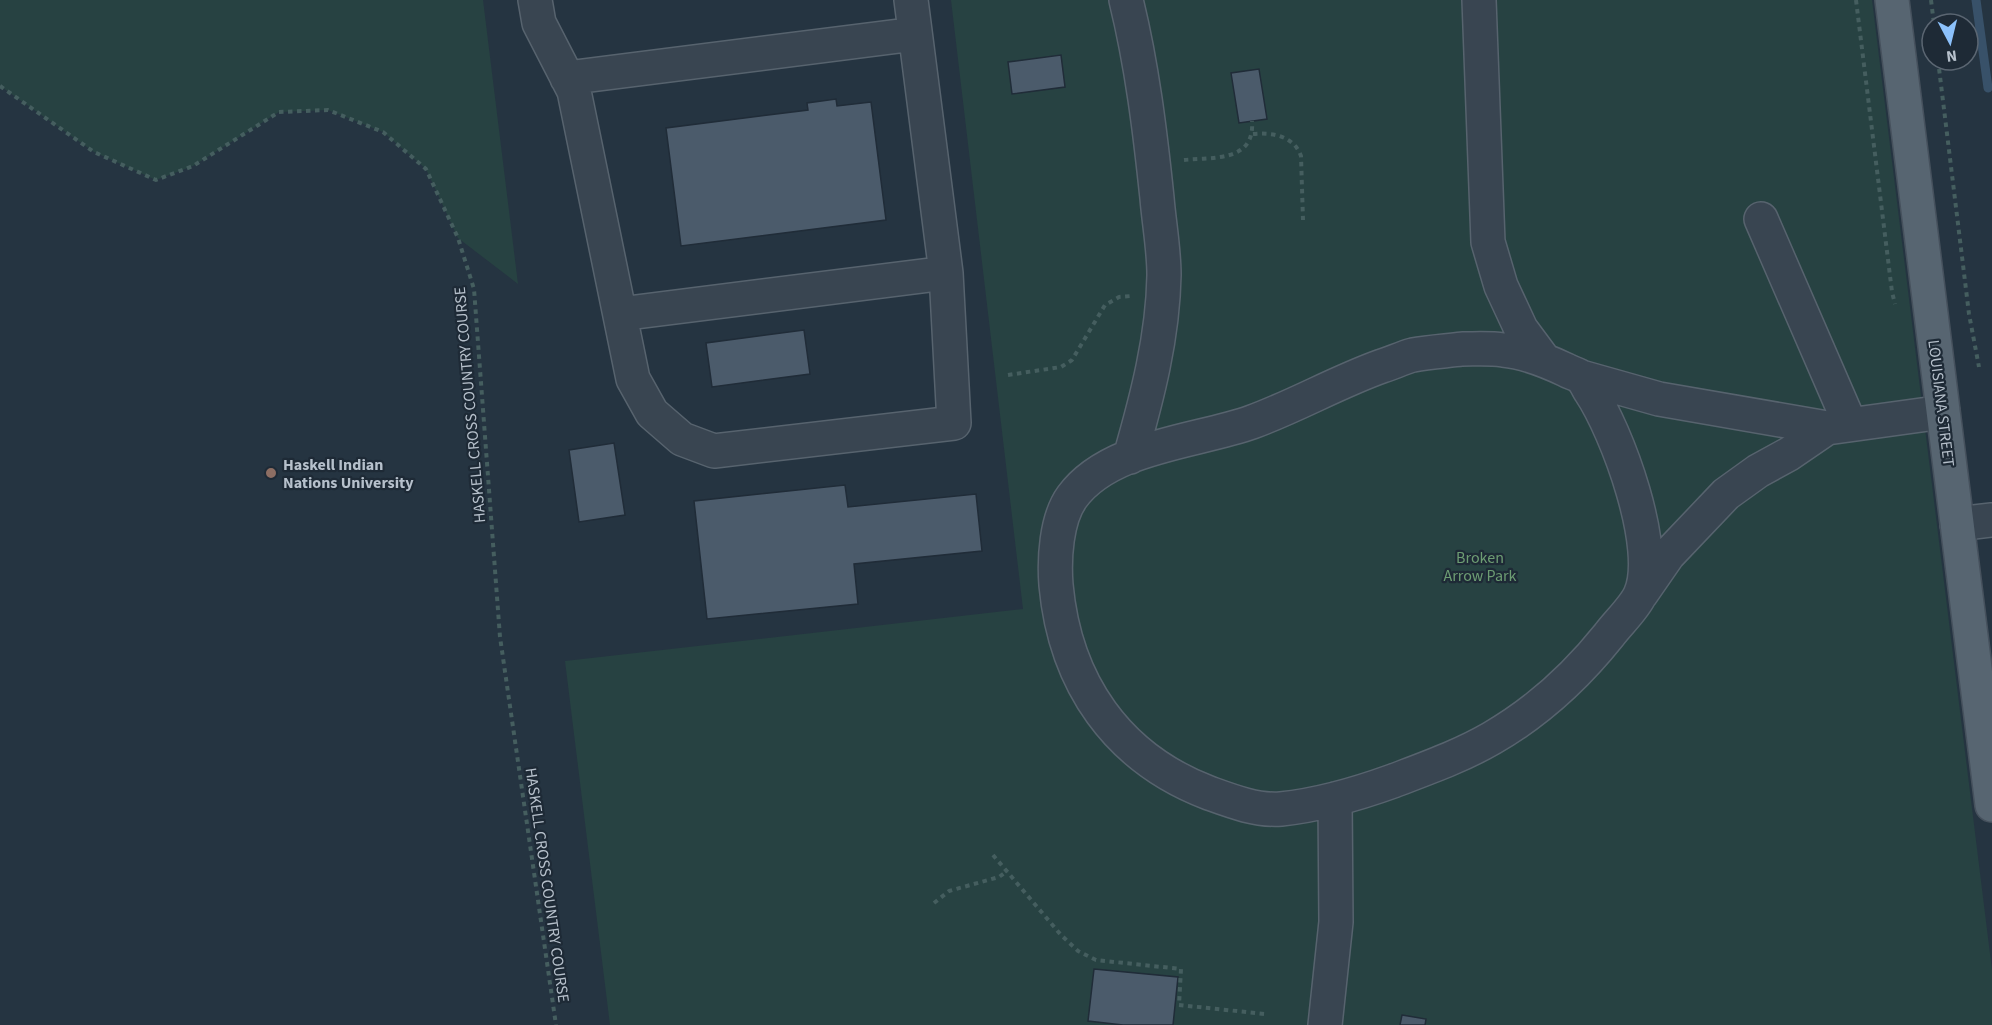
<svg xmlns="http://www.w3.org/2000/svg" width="1992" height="1025" font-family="'Source Sans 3',sans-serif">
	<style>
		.green { fill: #274242 }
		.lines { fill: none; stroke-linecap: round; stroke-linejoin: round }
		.stream { stroke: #385169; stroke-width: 9 }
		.building { fill: #4b5b6b; stroke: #202c38; stroke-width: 1.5 }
		.minor-casing { stroke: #57636e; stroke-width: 36 }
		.major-casing { stroke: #46515d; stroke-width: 36 }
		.path { stroke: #455e5f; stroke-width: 4; stroke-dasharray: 4.5 4.5; stroke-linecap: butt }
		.minor { stroke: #394551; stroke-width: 33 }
		.major { stroke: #576571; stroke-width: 33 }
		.education-dot { fill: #8d6e63; stroke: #1e2a36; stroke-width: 2 }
		.labels { text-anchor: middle; stroke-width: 4.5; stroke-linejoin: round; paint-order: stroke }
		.street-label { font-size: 16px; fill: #b6c0cb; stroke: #1e2a36 }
		.poi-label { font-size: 16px; font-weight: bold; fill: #b6c0cb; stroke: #1e2a36; text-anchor: start }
		.park-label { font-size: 16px; fill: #6d9d73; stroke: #1e2a36 }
	</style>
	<rect width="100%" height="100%" fill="#253441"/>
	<path class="green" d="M0,0H483L518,284L458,238L426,169L383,132L328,110L279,112L193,166L156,180L94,152L0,86Z
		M951,0H1872L1992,970V1025H610L565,661L1023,609Z"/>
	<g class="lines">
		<path class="stream" d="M1976,0L1988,88"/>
	</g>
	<path class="building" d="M1061,55L1065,87L1012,94L1008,62Z
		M1259,69L1267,119L1239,123L1231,73Z
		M836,99L837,106L871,102L886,220L681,246L666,128L808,110L807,103Z
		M804,330L810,374L712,387L706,343Z
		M614,443L625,515L579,522L569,450Z
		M845,485L848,507L976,494L982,551L854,564L858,604L707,619L694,501Z
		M1094,969L1178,977L1173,1025H1123L1088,1021Z
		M1402,1015L1426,1019L1425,1025H1400Z"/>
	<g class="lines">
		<g class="minor-casing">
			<path id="minor" d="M535,0L539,23L574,91L633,379L652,413L682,439L714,451L954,423L946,273L911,0
				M1126,0C1142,65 1150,131 1157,198C1159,223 1164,249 1164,275C1163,337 1147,398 1130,457
				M1479,0L1488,242L1501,286L1521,329L1544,360
				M567,78L915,34
				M1761,219L1850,424
				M620,314L946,273
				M1462,349C1476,349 1490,348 1503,350C1525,352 1547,361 1566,370C1571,373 1577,374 1581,377C1585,381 1587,386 1590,391C1617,431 1661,550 1640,595C1634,608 1618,623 1609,635C1577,675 1537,712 1492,738C1461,756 1427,768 1393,781C1357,794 1320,805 1281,809C1257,811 1231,801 1209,793C1117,758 1065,683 1056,585C1054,559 1056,519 1072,497C1109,446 1196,442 1252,422C1296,406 1337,382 1382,366C1392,363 1402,358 1413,355C1429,352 1446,351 1462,349Z
				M1581,377L1659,399L1827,428L1943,412
				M1957,524L1992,520
				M1641,594L1668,555L1726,494L1758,471L1789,454L1827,428
				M1325,1025L1336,922L1335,799"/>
		</g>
		<g class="major-casing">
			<path id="major" d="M1892,0L1992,805"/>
		</g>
		<path class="path" d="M1856,0L1892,292L1895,304
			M1931,0L1934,24
			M1938,60L1969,314L1979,367
			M0,86L94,152L156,180L193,166L279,112L328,110L383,132L426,169L458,238L474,289L500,637L556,1025
			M1253,134C1272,132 1294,136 1301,156L1303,220
			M1184,160C1214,157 1255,162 1252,121
			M1008,375L1061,367L1072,360L1105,305L1119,297L1131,296
			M993,855L1061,935L1078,951L1096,960L1181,969L1179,1005L1265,1014
			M934,903L949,891L999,877L1007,871"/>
		<use href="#minor" class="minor"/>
		<use href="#major" class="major"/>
	</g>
	<circle class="education-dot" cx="271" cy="473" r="6"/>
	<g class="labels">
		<g class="street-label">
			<text transform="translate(1942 403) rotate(83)" y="6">LOUISIANA STREET</text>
			<text transform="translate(469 405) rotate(-95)" y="6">HASKELL CROSS COUNTRY COURSE</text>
			<text transform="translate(548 885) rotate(82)" y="6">HASKELL CROSS COUNTRY COURSE</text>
		</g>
		<g class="poi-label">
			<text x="283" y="470">Haskell Indian<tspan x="283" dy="18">Nations University</tspan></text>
		</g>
		<g class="park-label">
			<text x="1480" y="563">Broken<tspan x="1480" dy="18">Arrow Park</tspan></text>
		</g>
	</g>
	<g transform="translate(1950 42) rotate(173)"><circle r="28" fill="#1e2a36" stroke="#5b6672" stroke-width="1.5"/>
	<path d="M0-4.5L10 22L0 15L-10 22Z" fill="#8cc1fb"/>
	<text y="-9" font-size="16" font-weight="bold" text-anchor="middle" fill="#b6c0cb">N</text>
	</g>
</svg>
